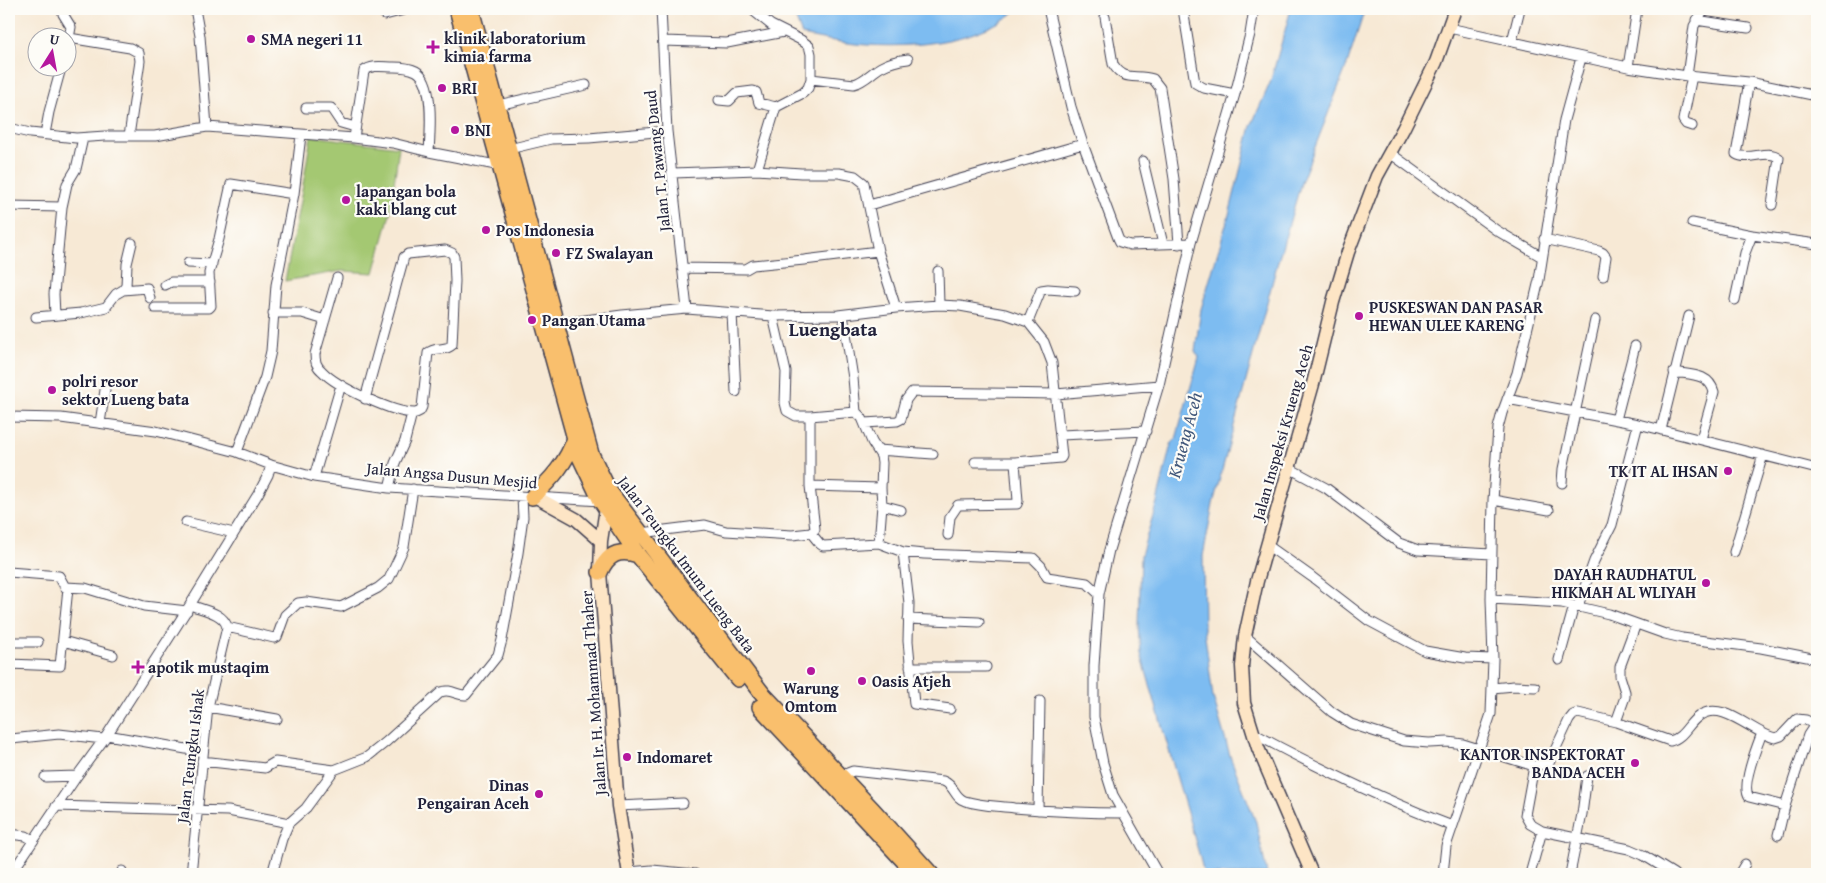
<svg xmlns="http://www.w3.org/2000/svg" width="1826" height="883" font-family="'Gentium Book Plus',serif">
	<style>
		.green { fill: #a4c872; stroke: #637556 }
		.water { fill: #7dbcf1; stroke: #506f96 }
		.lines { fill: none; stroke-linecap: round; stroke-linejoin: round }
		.street-casing { stroke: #424052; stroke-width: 11 }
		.secondary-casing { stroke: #424052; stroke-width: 15 }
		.highway-casing { stroke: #424052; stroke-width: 18 }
		.street { stroke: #fff; stroke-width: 9 }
		.secondary { stroke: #fde5c5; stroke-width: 12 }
		.highway { stroke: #f9bf6d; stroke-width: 15 }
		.poi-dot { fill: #b5179e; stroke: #fdfcf7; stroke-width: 2 }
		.labels { text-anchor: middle; stroke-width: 4.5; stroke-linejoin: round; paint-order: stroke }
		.poi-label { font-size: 16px; font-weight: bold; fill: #22223b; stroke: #fdfcf7; text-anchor: start }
		.street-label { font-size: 16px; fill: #22223b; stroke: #fdfcf7 }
		.water-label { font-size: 18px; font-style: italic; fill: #42587b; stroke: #fdfcf7 }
		.quarter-label { font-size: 19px; font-weight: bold; fill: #22223b; stroke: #fdfcf7 }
	</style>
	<rect width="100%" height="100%" fill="#fdfcf7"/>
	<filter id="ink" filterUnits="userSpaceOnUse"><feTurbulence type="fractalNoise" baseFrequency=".02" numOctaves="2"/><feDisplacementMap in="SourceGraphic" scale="10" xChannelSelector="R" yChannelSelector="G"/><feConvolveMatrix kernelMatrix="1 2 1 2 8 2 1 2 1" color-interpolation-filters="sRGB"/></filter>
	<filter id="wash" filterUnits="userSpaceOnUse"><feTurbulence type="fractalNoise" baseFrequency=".0096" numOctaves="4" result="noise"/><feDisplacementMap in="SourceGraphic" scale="20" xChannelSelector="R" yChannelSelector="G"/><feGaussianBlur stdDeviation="1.12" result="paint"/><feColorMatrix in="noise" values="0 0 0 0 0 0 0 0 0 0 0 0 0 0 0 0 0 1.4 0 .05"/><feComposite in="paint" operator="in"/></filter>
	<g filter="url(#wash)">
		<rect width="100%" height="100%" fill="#f7e9d5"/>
		<path class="green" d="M311,136L399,147L390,214L374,273L342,271L285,281L303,185Z"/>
		<path class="water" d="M821,9H1018C977,45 899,50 847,43C832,41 817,38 802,35L795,17Z
			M1291,9H1365L1347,65L1301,183L1277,265L1213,504L1203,556L1204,628L1213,697L1231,759L1256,822L1267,874H1204L1199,854L1141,654L1139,626L1141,555L1157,502L1171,444L1176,439L1199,357L1195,351L1201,309L1230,211L1251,126L1270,83Z"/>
	</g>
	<g filter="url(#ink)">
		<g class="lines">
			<g class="street-casing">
				<path id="street" d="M63,9V14L71,27L68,44
					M195,9L200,36L207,127
					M661,9L667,131L687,309
					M751,9L771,25L801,40L809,46L811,54V79L808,88L803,93L776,107L757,170
					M1048,9L1071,107L1083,144L1118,238L1120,242L1130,245L1191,243
					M1183,9L1195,83L1204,88L1235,94
					M385,15L408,9
					M1105,17L1113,64C1125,83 1135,73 1153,79L1160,88L1174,179L1179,244
					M1696,20L1748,28
					M1449,28L1628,67L1687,76L1749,82L1817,96
					M69,38L130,48L139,53L140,61L129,136
					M663,41L727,43L784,32
					M1512,41L1520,9
					M1628,67L1637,9
					M1687,76L1694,26L1704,9
					M811,79L854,84C865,81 872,72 881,67C890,62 899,60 908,59
					M1749,82L1736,154C1749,162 1767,148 1779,158L1772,205
					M719,100L729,101L737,93L753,91L756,92L759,103L776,107
					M498,105L586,85
					M306,108H331L341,123L355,127
					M1692,126L1686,124L1683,120L1692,76
					M9,128L30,133L76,138L105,136H155L207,127L354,138L393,143L429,152L501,166
					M45,134L49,112L61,68
					M354,138L364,71C372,64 384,67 394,67C401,67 410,68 416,71C435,81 430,134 429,152
					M509,149L551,139L589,138L667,131
					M1390,153L1496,230L1542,257
					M1143,161L1163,244
					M673,173L757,170L801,173H839L855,176L864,183L878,251L896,308
					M869,205L1083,144
					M9,206L62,207
					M1692,223L1752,235
					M1544,239L1599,251L1603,253L1606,257L1603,276
					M188,263L212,264
					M682,268L746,269L753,265L804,260L878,251
					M938,271L939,305
					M337,278L315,354C315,361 316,366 322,371C337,387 395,414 416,413L420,411L422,407L428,353C435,346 445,352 452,345L455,281L454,257L452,253L445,250L408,254L404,257L365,399
					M165,285L171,282H210
					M123,290L147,288L150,298
					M1735,300L1745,253L1752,235L1817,244
					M155,308H209L211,306L209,273L219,239L231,184L294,194
					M273,313H302L325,320
					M732,313L736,392
					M55,315L54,294L62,207L67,184L76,169L83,138
					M843,315L853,378L856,412
					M773,316L786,372L785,403L787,411L796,416H810
					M36,317L81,313L106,307L116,294L123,290L126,286L127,264L132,243
					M1028,322L1041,290L1048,289L1075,291
					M556,324L622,315L687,309L773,316L838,315L896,308L939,305L960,306L1005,314L1028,322L1044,342L1052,363L1062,456L1061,458L1015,462H975
					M1674,372C1690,375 1709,373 1714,392L1701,439
					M1507,399L1638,424L1817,469
					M9,417L61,418L156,431L237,452L271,465L314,477L389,488L601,501
					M1616,420L1635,346
					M100,423L105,390
					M865,423L897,421L901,419L906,400L912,392L1056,394L1159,385
					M1661,430L1689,316
					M1061,435L1146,431
					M878,450L933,454
					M237,452L265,377L271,351L276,285L294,194L301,135
					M1289,468L1326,488L1399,543L1418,550L1492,554
					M314,477L341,385
					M1562,483L1563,469L1595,320
					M810,486L881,488L882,463L881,456L872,442L862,418L856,412L810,416V486L815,529L811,533
					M389,488L395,463L405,441L412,413
					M881,488L882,505L901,510
					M1493,500L1549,510
					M882,505L879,543L903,552L924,554L1033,558L1041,566L1047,577L1087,583L1099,594
					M186,522L234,533
					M641,533L705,525L726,531L792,535L811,533
					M811,533L820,544L823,546L879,543
					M948,535L950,517L958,505L1017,504L1018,501L1015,462
					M1267,545L1312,577L1369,621L1425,651L1465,658L1493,659
					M903,552L909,603L908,641L914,704L950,709
					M1734,552L1763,455
					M9,572L59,576L65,587L85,588L144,606L187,611
					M1491,599L1562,603L1609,614L1665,634L1682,638L1761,648L1817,659
					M190,605C203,610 224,613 227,627L208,707L191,874
					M1578,606L1594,561L1612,525L1638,424
					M908,619L979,622
					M227,627L274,638L277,637L285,615L298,603L306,602L341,607L378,588L389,579L404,547L413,489
					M1245,636L1332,712L1351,724L1404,741L1429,743L1448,742L1463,744L1534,766L1525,815L1530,824L1542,831L1629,849L1643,855L1674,874
					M63,641L113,655
					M9,642H38
					M1559,660L1574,606
					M9,664L60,666L68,588
					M910,667H986
					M1492,688L1514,686L1535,687
					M208,707L277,719
					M1616,722L1625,697V692L1620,676V667L1636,624
					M1253,733C1318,768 1384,800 1452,826
					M1762,733C1757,746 1741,786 1749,797L1785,806
					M107,735L203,752
					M11,739L59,734L103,739
					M202,761L265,768L275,762L334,770
					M1534,766L1549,763L1569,720L1573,715L1578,713L1616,722L1670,741C1684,738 1688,723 1699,716C1723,699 1752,733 1775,738L1781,736L1797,719L1806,720L1817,726
					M840,776L853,771L943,781C955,785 954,798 965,801C981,806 998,806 1014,808C1050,811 1087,813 1123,813
					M45,777L77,776
					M56,806L228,811L289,823
					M618,806L683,803
					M1038,810L1040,701
					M9,834L26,836L33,840
					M1778,835L1785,806L1808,735L1812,729L1817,728
					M629,872L652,870L695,874
					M11,874L77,776L107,735L190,605L258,494L268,475L271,465
					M122,874V871
					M272,874L282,839L289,823L306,808L334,770L367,757L386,742L441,692C451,688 457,696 466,695L498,655L502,640L518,553L523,517L522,497
					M1158,874L1113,795L1103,763L1094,717V666L1099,594L1109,550L1159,385L1191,243L1235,94L1250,34L1254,9
					M1443,874L1446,846L1491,714L1493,659L1491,599L1493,500L1498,428L1502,413L1517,373L1539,280L1564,120L1581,58
					M1530,874L1542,831
					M1570,874L1582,814L1587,776
					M1739,874L1745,864"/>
			</g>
			<g class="secondary-casing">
				<path id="secondary" d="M538,498L576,519L601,541
					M606,508L601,541L600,572L618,806L629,874
					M1312,874L1258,748L1244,703L1242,666L1245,636L1257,581L1313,384L1333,302L1348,252L1377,176L1403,129L1436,62L1455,9"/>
			</g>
			<g class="highway-casing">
				<path id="highway" d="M457,9L580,457L601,501L638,555L738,679
					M471,9L591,454L609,491L762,693L872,809L931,874
					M532,497C551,480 567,462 575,438
					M600,572C608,553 620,549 638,555
					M760,707L916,874"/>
			</g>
			<use href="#street" class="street"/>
			<use href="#secondary" class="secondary"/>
			<use href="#highway" class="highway"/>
		</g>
	</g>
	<g class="poi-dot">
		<circle cx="251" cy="39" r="5"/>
		<path d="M430.5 39.5h5v5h5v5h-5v5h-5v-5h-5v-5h5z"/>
		<circle cx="442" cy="88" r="5"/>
		<circle cx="455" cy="130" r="5"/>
		<circle cx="346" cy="200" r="5"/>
		<circle cx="486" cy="230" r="5"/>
		<circle cx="556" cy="253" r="5"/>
		<circle cx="1359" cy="316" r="5"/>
		<circle cx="532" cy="320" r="5"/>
		<circle cx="52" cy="390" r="5"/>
		<circle cx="1728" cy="471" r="5"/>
		<circle cx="1706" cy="583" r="5"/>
		<path d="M135.5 659.5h5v5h5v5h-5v5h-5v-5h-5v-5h5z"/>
		<circle cx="811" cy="671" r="5"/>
		<circle cx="862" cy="681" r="5"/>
		<circle cx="627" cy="757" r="5"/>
		<circle cx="1635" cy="763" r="5"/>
		<circle cx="539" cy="794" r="5"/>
	</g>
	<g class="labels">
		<g class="poi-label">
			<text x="444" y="44">klinik laboratorium<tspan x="444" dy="18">kimia farma</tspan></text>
			<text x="261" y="45">SMA negeri 11</text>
			<text x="452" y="94">BRI</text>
			<text x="465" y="136">BNI</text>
			<text x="356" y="197">lapangan bola<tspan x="356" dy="18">kaki blang cut</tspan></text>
			<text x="496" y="236">Pos Indonesia</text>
			<text x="566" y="259">FZ Swalayan</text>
			<text x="1369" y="313">PUSKESWAN DAN PASAR<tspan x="1369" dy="18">HEWAN ULEE KARENG</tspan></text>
			<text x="542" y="326">Pangan Utama</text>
			<text x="62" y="387">polri resor<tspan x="62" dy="18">sektor Lueng bata</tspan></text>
			<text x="1718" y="477" text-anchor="end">TK IT AL IHSAN</text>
			<text x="1696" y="580" text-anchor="end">DAYAH RAUDHATUL<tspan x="1696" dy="18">HIKMAH AL WLIYAH</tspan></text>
			<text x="148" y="673">apotik mustaqim</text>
			<text x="872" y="687">Oasis Atjeh</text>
			<text x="811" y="694" text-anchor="middle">Warung<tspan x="811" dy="18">Omtom</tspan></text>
			<text x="1625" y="760" text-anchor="end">KANTOR INSPEKTORAT<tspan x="1625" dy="18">BANDA ACEH</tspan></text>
			<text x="637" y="763">Indomaret</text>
			<text x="529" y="791" text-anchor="end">Dinas<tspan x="529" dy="18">Pengairan Aceh</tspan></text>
		</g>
		<g class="street-label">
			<text transform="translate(657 161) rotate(-96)" y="6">Jalan T. Pawang Daud</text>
			<text transform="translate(1282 432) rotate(-74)" y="6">Jalan Inspeksi Krueng Aceh</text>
			<text transform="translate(452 475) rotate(5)" y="6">Jalan Angsa Dusun Mesjid</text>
			<text transform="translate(687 564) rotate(53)" y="6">Jalan Teungku Imum Lueng Bata</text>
			<text transform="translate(593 693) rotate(-94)" y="6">Jalan Ir. H. Mohammad Thaher</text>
			<text transform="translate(190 756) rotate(-83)" y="6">Jalan Teungku Ishak</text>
		</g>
		<g class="water-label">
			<text transform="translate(1185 435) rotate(-75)" y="6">Krueng Aceh</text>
		</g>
		<g class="quarter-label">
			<text x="833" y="336">Luengbata</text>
		</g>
	</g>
	<rect width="1826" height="883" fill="none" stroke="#fdfcf7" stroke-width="30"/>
	<g transform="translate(52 52) rotate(11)"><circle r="24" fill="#fdfcf7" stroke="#a5a5ac"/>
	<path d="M0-4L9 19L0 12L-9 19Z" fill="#b5179e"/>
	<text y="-8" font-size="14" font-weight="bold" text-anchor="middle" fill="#22223b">U</text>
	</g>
</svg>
